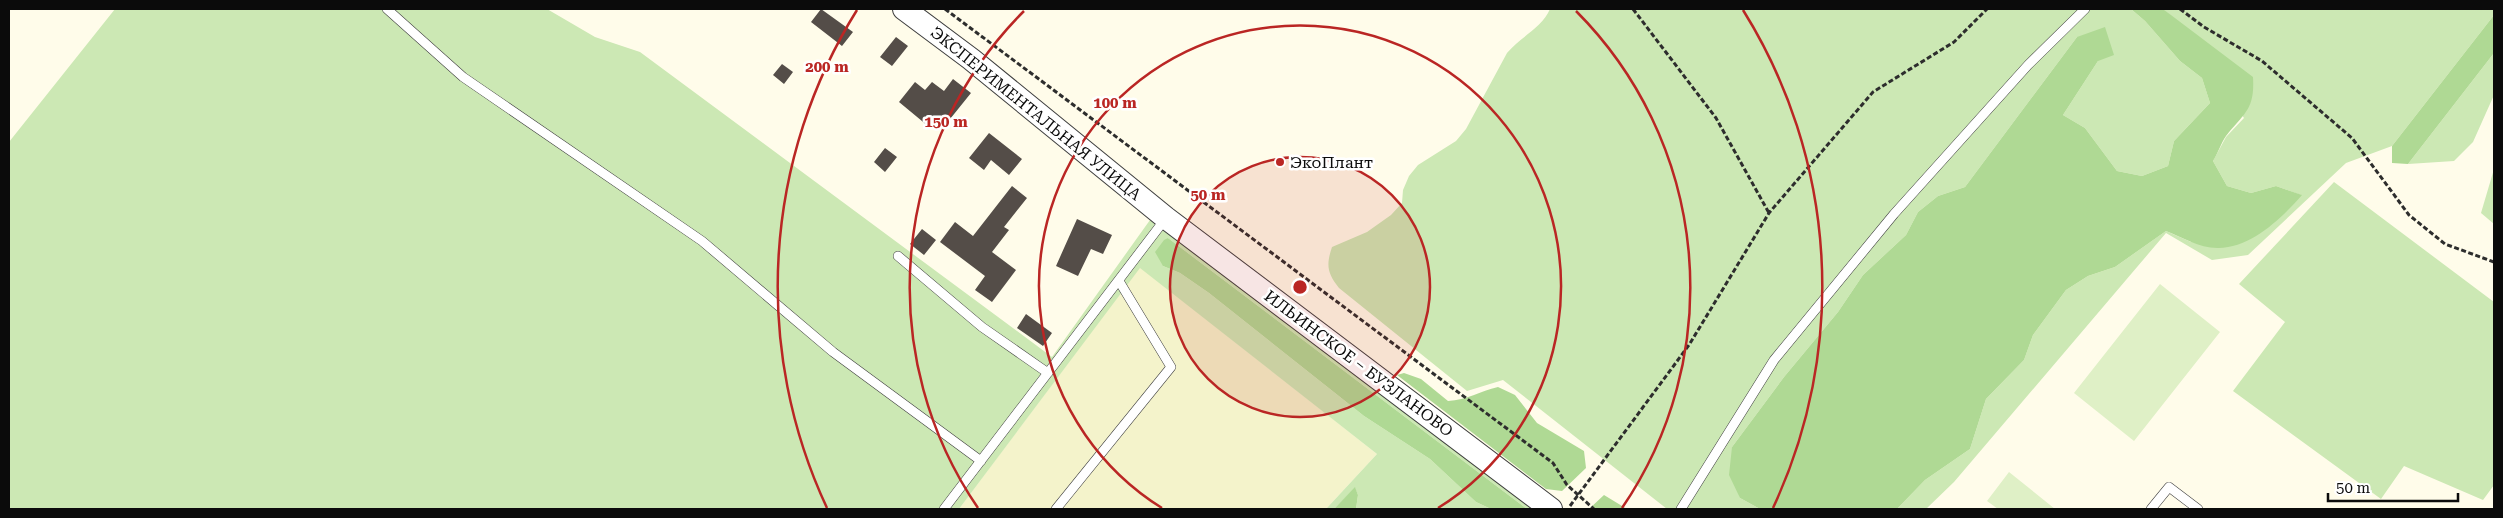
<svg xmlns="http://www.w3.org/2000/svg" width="2503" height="518" font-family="'Roboto Serif',serif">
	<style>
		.farmland { fill: #f4f3cb }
		.green { fill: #cce8b4 }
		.forest { fill: #afd994 }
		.pitch { fill: #dff0c6 }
		.building { fill: #544d48 }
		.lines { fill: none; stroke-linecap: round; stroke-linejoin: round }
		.service-casing { stroke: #3e3e3e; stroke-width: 10 }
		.tertiary-casing { stroke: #3e3e3e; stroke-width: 24 }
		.path { stroke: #2d2d2d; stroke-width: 3; stroke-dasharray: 5 2.5; stroke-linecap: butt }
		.service { stroke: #fff; stroke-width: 9 }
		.tertiary { stroke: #fff; stroke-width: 22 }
		.ring { fill: none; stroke: #ba2624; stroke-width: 2.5 }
		.poi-dot { fill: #ba2624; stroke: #fff; stroke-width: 2 }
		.labels { text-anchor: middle; stroke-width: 5; stroke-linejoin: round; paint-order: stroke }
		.street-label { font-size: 16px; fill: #0b0b0b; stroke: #fff }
		.poi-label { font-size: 16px; fill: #0b0b0b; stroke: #fff; text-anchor: start }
		.centre { fill: #ba2624; stroke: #fff; stroke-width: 2.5 }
		.ring-label { font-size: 15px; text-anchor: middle; font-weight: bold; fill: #ba2624; stroke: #fff; stroke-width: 5; stroke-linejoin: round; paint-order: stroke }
	</style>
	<rect width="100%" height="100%" fill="#fffcea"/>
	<path class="farmland" d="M1140,267L1377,454L1326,509H959Z"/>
	<path class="green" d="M115,9H547L595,37L640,52L1052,357L1150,220L1535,509H1527L1168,238L1163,266L1180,273L1209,293L1364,416L1430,459L1476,502L1491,509H1356L1358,495L1355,488L1334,509H1326L1377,454L1140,268L959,509H9V142Z
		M1550,9H2131L2145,21L2180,61L2202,78L2210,103L2174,141L2168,166L2142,176L2117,171L2085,128L2063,115L2098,61L2077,37L1965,187L1938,196L1918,212L1906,235L1863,275L1838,312L1784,377L1732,447L1740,498L1760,509H1667L1503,380L1467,391L1339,288C1327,273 1326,265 1332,247L1367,232L1391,215L1402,203L1403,190L1409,176L1418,165L1456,141L1466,129L1507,53C1520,37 1542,28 1550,9Z
		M2163,9H2494V15L2392,146L2346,163L2248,255L2212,260L2166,233L1954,482L1926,509H1897L1925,480L1970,449L1986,399L2024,360L2033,335L2066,290L2088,276L2115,267L2166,231L2191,242L2301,195L2276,186L2251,193L2227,186L2213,161L2226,137L2244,118L2177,21Z
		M2494,53V95L2473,142L2454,161L2408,164Z
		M2494,169V224L2481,213Z
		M2334,182L2494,302V485L2483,500L2404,466L2381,499L2233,391L2285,322L2239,284Z"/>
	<path class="forest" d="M2131,9H2163L2253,77C2255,110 2244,113 2226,136C2221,143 2218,153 2213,161L2227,186L2251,193L2276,186L2302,195C2281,219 2250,249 2217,248C2199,248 2182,237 2166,231L2115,267L2088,276L2066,290L2033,335L2024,360L1986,399L1970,449L1925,480L1897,509H1760L1740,498L1729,475L1732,447L1784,377L1838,312L1863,275L1906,235L1918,212L1938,196L1965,187L2077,37L2105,27L2114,55L2098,61L2063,115L2085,128L2117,171L2142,176L2168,166L2174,141L2210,103L2202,78L2180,61L2145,21Z
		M2494,15V53L2408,164L2392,163V146Z
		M1168,238L1527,509H1491L1476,502L1430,459L1364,416L1209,293L1180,273L1163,266L1155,252L1164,240Z
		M1404,373L1421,379L1448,401C1467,400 1480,391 1498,387L1515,395L1537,423L1584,451L1586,468L1562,491L1546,489L1397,375Z
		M1355,487L1358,495L1356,509H1334Z
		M1604,495L1627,509H1589Z"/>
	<path class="pitch" d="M2160,284L2220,332L2134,441L2074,393Z
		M2009,472L2055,509H1998L1987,501Z"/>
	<path class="building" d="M821,9L853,32L842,46L811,22Z
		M896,37L908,46L892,66L880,57Z
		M782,64L793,72L784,84L773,75Z
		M953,79L971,93L942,129L932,121L928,126L899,102L915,82L925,90L932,82L944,91Z
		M989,133L1022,159L1009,175L991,160L984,170L969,158Z
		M885,148L897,157L885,172L874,162Z
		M1012,186L1027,198L1004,227L1009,230L992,252L1016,270L992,302L975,290L985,276L940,242L955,222L973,236Z
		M1077,219L1112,235L1103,254L1091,249L1078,276L1056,266Z
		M922,229L936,240L924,255L910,244Z
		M1026,314L1052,333L1043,346L1017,328Z"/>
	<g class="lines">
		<g class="service-casing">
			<path id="service" d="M387,9L463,77L702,241L833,352L981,461
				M898,256L982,327L1048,373
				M944,509L1166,218
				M1056,509L1171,367L1119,281
				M1681,509L1774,360L1894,214L2028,65L2085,9
				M2151,509L2169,487L2198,509"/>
		</g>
		<g class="tertiary-casing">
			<path id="tertiary" d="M904,9L971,59L1166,218L1551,509"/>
		</g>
		<path class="path" d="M945,9L1553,463L1567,485L1594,509
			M1633,9L1716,118L1769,213
			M2180,9L2204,27L2262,61L2352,138L2409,215L2445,244L2494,262
			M1570,506L1689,345L1769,213L1873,92L1954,42L1987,9"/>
		<use href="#service" class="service"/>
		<use href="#tertiary" class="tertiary"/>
	</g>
	<circle cx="1300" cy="287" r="130" fill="#ba2624" fill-opacity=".12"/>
	<g class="ring">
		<circle cx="1300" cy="287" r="130"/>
		<path d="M1162 508A261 261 0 1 1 1438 508"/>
		<path d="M978 508A391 391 0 0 1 1024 11M1576 11A391 391 0 0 1 1622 508"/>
		<path d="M827 508A522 522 0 0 1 857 10M1743 10A522 522 0 0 1 1773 508"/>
	</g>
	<circle class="poi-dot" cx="1280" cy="162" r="5"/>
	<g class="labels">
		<g class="street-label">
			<text transform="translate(1036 113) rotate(39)" y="6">ЭКСПЕРИМЕНТАЛЬНАЯ УЛИЦА</text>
			<text transform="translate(1359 363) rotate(37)" y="6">ИЛЬИНСКОЕ – БУЗЛАНОВО</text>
		</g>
		<g class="poi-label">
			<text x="1290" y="168">ЭкоПлант</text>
		</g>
	</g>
	<circle cx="1300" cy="287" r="8" class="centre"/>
	<g class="ring-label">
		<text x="827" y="72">200 m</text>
		<text x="1115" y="108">100 m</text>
		<text x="946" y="127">150 m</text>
		<text x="1208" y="200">50 m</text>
	</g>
	<rect width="2503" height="518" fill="none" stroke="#0b0b0b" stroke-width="20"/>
	<path d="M2328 493v8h130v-8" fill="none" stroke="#0b0b0b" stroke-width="2.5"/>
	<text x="2336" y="493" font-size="15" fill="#0b0b0b" stroke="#ffffff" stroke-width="4" paint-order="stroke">50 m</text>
</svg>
